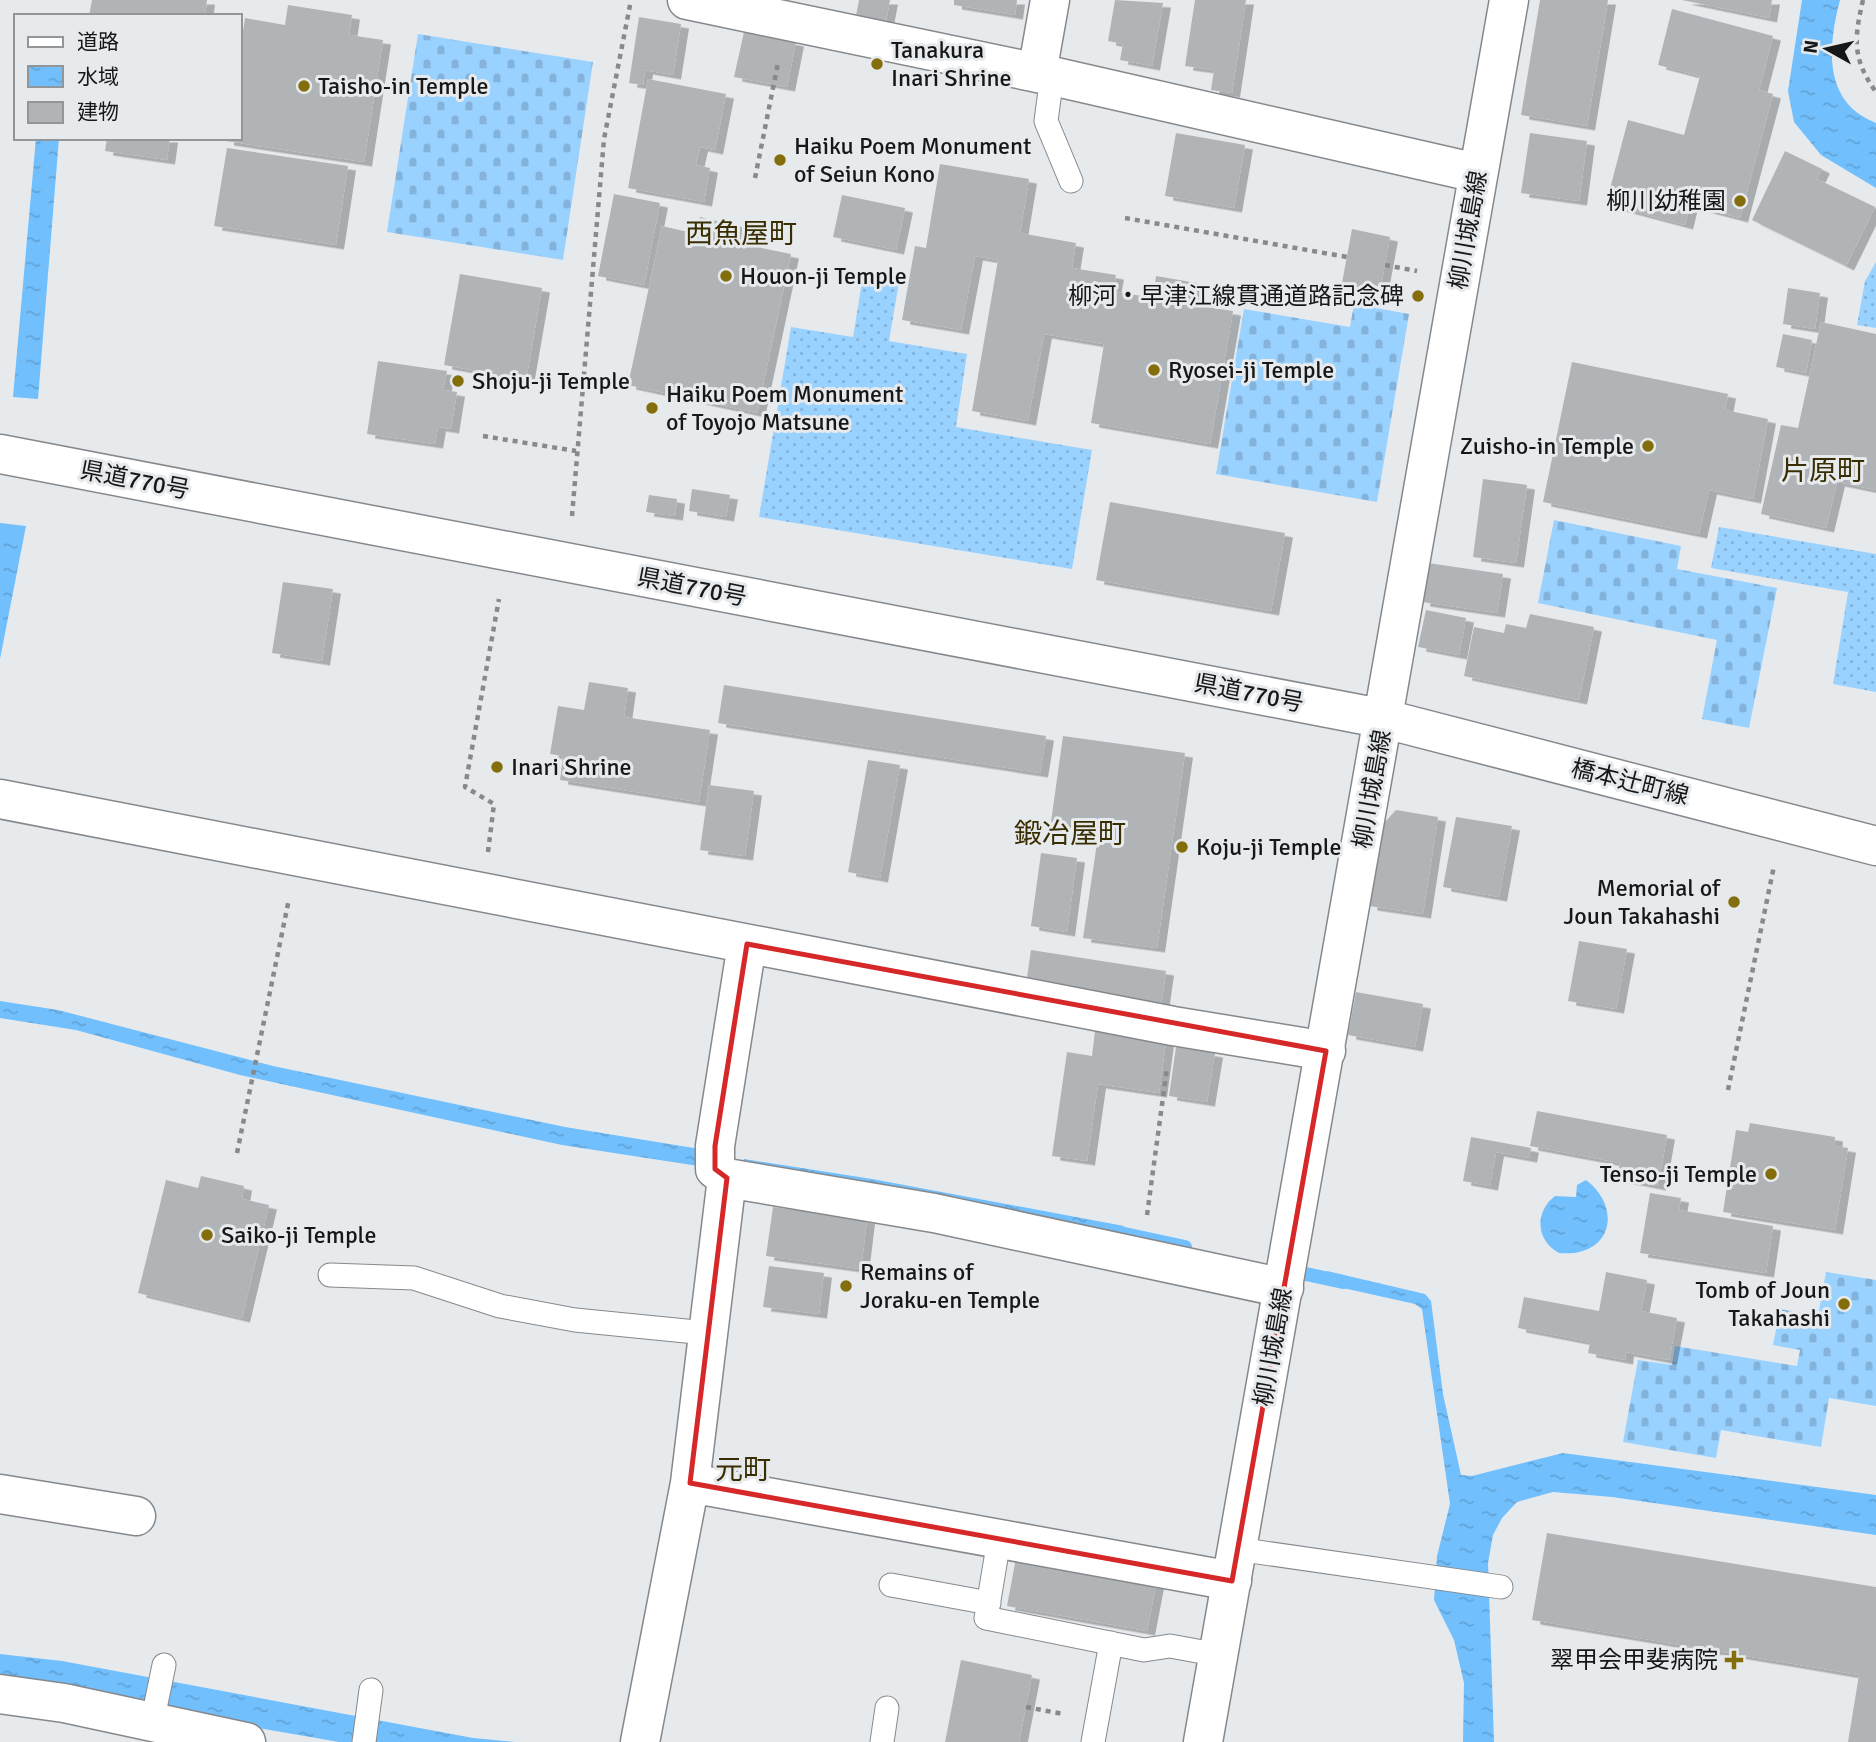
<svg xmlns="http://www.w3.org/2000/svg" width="1876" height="1742" font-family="Signika,'Noto Sans JP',sans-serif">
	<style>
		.cemetery { fill: url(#cemetery-stones) }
		.garden { fill: url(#garden-dots) }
		.water { fill: url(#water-ripples) }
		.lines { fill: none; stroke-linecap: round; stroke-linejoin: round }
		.stream { stroke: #71bffc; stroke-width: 14 }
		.building { fill: #b1b4b7; filter: url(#shadow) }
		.lane-casing { stroke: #86888b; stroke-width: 25 }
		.street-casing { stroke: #86888b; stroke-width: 41 }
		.secondary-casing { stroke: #86888b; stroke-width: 41 }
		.path { stroke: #87898b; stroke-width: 4.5; stroke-dasharray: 5 5; stroke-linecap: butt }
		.lane { stroke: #fff; stroke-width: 23 }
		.street { stroke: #fff; stroke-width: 38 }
		.secondary { stroke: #fff; stroke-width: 38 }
		.marked { fill: none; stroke: #d62828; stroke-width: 5; stroke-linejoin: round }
		.poi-dot { fill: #846d0b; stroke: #e7eaed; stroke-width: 2.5 }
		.labels { text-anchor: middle; stroke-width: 6; stroke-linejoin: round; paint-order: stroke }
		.poi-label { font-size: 24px; fill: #151718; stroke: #e7eaed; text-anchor: start }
		.street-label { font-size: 24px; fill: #151718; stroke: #e7eaed }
		.quarter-label { font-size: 28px; fill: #392e02; stroke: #e7eaed }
	</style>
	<defs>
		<pattern id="cemetery-stones" width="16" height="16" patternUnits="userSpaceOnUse" patternTransform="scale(1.75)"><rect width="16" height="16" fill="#99d1ff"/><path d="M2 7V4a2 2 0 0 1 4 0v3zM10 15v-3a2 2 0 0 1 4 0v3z" fill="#83b3da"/></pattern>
		<pattern id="garden-dots" width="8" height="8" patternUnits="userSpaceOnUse" patternTransform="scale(1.75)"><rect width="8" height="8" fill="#99d1ff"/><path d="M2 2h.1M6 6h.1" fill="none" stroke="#83b3da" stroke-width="1.8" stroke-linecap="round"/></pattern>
		<pattern id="water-ripples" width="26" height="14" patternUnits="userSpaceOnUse" patternTransform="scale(1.75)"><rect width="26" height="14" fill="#71bffc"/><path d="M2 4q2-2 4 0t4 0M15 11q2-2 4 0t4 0" fill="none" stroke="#61a3d7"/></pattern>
		<filter id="shadow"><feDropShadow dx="8" dy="4.5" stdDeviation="0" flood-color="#0004"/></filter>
	</defs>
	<rect width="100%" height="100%" fill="#e7eaed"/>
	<path class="cemetery" d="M418,34L593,62L563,260L387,232Z
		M1354,304L1409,314L1377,502L1216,474L1244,309L1350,327Z
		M1554,520L1681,546L1677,569L1777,588L1749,728L1702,719L1717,640L1538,603Z
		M1826,1272L1876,1280V1406L1829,1398L1821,1447L1721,1430L1716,1458L1623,1442L1638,1360L1672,1365L1675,1346L1797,1366L1800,1350L1773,1345L1780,1309L1818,1316Z"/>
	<path class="garden" d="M1876,262V328L1857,325L1865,281Z
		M864,270L900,276L889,341L967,354L956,427L1092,450L1072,569L759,517L791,327L853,337Z
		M1719,527L1876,554V692L1833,684L1848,592L1711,568Z"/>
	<path class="water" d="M1802,0H1840C1828,46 1822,102 1876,123V188L1821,155L1794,122L1788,91Z
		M36,138H59L38,399L13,397Z
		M0,523L26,526L0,659Z
		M0,1001L58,1010L273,1066L565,1127L700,1149L705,1167L562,1145L240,1075L76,1030L0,1018Z
		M744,1159L872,1179L1124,1226L1122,1238L742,1171Z
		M1586,1180C1623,1208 1612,1258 1559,1253C1536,1241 1534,1212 1555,1196L1576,1197L1577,1185Z
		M1327,1271L1425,1294L1431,1301L1443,1394L1461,1475L1472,1476L1563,1453L1876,1495V1535L1612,1497L1553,1492L1517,1502L1502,1518L1493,1535L1488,1563L1494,1742H1463L1464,1683L1454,1640L1434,1600L1437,1556L1450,1504L1422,1309L1415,1304L1325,1284Z
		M0,1654L62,1661L473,1738L515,1742H339L0,1683Z"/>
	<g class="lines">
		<path class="stream" d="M1106,1230L1185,1247
			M1287,1270L1343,1282"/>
	</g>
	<path class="building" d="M92,0H207L205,16H89Z
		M859,0H890L884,31L854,26Z
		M954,0H1017L1015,15L954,5Z
		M1115,0L1163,3L1152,66L1120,60L1123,44L1108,41Z
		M1195,0H1246L1232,93L1211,90L1214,70L1185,66Z
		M1540,0H1608L1587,126L1521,115Z
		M1682,0H1772L1769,18Z
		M288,5L352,15L349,35L383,40L364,162L226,141V138H240V51L245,18L285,25Z
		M1672,9L1773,36L1759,90L1773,94L1740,218L1690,205L1685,225L1606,204L1628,120L1684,135L1700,76L1658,65Z
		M639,17L681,24L673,75L645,70L643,85L629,83Z
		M744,32L796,42L787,87L734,77Z
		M648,79L726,94L715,150L700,147L696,165L710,168L704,202L628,188Z
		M1176,133L1245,145L1234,208L1165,196Z
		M1530,133L1587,141L1579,201L1521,193Z
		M107,138H170L167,160L105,151Z
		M227,148L348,166L336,245L214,226Z
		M1785,151L1822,169L1817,179L1875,207L1846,266L1752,220Z
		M940,164L1029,179L1020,233L1076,243L1072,268L1116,275L1113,291L1153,298L1156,276L1197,283L1194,305L1233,311L1210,444L1091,423L1104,344L1044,334L1028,421L972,411L998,260L975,256L961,330L902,320L915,246L926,248Z
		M614,194L660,203L644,285L598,276Z
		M842,195L905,208L896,250L833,237Z
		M700,217L755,230L752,246L791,254L757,413L628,385L662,226L697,234Z
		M1352,229L1390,237L1380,290L1342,283Z
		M460,274L542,288L526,380L444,365Z
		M1788,288L1820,293L1815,329L1783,324Z
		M1821,322L1876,334V490L1837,482L1826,528L1761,514L1781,425L1798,428Z
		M1783,334L1812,340L1806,373L1776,367Z
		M378,361L447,371L443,390L457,392L451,429L438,427L435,444L367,434Z
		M1572,362L1728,394L1725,410L1768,419L1753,499L1709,490L1699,534L1543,502Z
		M1483,479L1527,485L1516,563L1473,557Z
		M692,489L730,495L726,517L689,511Z
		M649,495L677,499L675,516L646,512Z
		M1110,502L1285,533L1271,611L1096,580Z
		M1428,563L1503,574L1497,613L1422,602Z
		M283,582L333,589L322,661L272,653Z
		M1426,610L1466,618L1459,655L1418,647Z
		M1530,614L1594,627L1579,700L1464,676L1474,627L1504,633L1506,624L1526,628Z
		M589,682L628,688L624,717L710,730L699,802L560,780L563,756L550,754L558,706L584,710Z
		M724,685L1046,736L1040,773L718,723Z
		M1063,736L1185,753L1157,948L1083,938L1099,829L1051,822Z
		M868,760L900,765L880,878L848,872Z
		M709,785L754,791L745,856L700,850Z
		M1396,810L1438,817L1423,914L1369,906L1382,825Z
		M1456,817L1512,826L1499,897L1443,887Z
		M1041,853L1077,858L1067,932L1031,926Z
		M1579,941L1627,949L1616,1009L1568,1001Z
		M1031,950L1166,971L1161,1006L1026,984Z
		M1356,992L1423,1004L1415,1047L1348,1035Z
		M1095,1031L1166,1041L1159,1093L1098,1084L1087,1161L1052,1156L1067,1052L1092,1056Z
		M1176,1047L1215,1053L1207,1102L1169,1096Z
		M1537,1111L1667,1135L1658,1186L1617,1178L1620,1163L1530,1146Z
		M1750,1123L1835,1137L1834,1146L1848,1148L1835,1230L1723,1212L1736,1130L1748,1132Z
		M1471,1137L1531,1148L1529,1158L1496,1152L1490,1186L1463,1181Z
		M201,1176L244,1186L242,1199L269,1205L242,1318L138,1293L166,1180L198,1188Z
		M1650,1193L1681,1198L1679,1210L1773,1226L1766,1273L1640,1253Z
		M773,1207L867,1219L861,1269L766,1256Z
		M769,1266L824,1273L819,1314L763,1307Z
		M1606,1272L1647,1280L1641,1311L1677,1318L1669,1360L1626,1352L1625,1360L1588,1353L1590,1342L1518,1328L1524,1297L1599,1311Z
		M1547,1533L1876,1587V1742H1848L1859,1675L1532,1620Z
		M1016,1558L1156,1584L1147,1631L1007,1606Z
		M961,1660L1032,1675L1019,1742H945Z"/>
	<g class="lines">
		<g class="lane-casing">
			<path id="lane" d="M1052,76L1046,121L1071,181
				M330,1275L414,1278L500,1306L575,1320L706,1333
				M999,1540L986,1618L1144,1650L1170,1646L1219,1655
				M1237,1549L1501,1587
				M891,1585L989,1603
				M152,1723L164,1665
				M364,1742L371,1690
				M882,1742L887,1708
				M1093,1742L1111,1643"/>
		</g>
		<g class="street-casing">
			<path id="street" d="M687,0L1052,76L1477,173
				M1037,73L1050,0
				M0,799L1173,1026L1326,1051
				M747,944L715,1146V1169L727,1178L934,1213L1284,1288
				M690,1483L1232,1581
				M0,1494L136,1516
				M0,1694L64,1703L246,1742
				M640,1742L690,1483L727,1178"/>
		</g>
		<g class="secondary-casing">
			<path id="secondary" d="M0,454L1385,719L1876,846
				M1203,1742L1509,0"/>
		</g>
		<path class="path" d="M1863,0C1854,38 1852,59 1876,92
			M755,178L778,63
			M1125,218L1347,257
			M1385,265L1417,271
			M483,436L576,451
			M572,516L604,139L631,0
			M488,852L494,804L465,787L499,599
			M1728,1090L1774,866
			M237,1153L289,899
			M1147,1215L1167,1068
			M1026,1707L1063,1714"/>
		<use href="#lane" class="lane"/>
		<use href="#street" class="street"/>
		<use href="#secondary" class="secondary"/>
	</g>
	<path class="marked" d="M747,944L1326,1051L1232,1581L690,1483L727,1178L715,1169V1146Z"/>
	<g class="poi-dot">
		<circle cx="877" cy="64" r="7"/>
		<circle cx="304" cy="86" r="7"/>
		<circle cx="780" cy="160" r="7"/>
		<circle cx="1740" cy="201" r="7"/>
		<circle cx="726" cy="276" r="7"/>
		<circle cx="1418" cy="296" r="7"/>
		<circle cx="1154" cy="370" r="7"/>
		<circle cx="458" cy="381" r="7"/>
		<circle cx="652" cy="408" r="7"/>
		<circle cx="1648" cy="446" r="7"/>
		<circle cx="497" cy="767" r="7"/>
		<circle cx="1182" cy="847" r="7"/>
		<circle cx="1734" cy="902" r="7"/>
		<circle cx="1771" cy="1174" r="7"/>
		<circle cx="207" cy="1235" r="7"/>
		<circle cx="846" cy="1286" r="7"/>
		<circle cx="1844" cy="1304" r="7"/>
		<path d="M1730.5 1649.5h7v7h7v7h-7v7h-7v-7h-7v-7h7z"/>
	</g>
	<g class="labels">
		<g class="poi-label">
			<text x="891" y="58">Tanakura<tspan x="891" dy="28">Inari Shrine</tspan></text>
			<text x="318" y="94">Taisho-in Temple</text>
			<text x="794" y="154">Haiku Poem Monument<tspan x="794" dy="28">of Seiun Kono</tspan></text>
			<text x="1726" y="209" text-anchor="end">柳川幼稚園</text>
			<text x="740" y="284">Houon-ji Temple</text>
			<text x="1404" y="304" text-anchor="end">柳河・早津江線貫通道路記念碑</text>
			<text x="1168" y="378">Ryosei-ji Temple</text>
			<text x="472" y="389">Shoju-ji Temple</text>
			<text x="666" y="402">Haiku Poem Monument<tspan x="666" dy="28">of Toyojo Matsune</tspan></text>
			<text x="1634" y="454" text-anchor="end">Zuisho-in Temple</text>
			<text x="511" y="775">Inari Shrine</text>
			<text x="1196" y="855">Koju-ji Temple</text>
			<text x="1720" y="896" text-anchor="end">Memorial of<tspan x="1720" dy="28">Joun Takahashi</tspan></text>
			<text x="1757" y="1182" text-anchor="end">Tenso-ji Temple</text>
			<text x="221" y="1243">Saiko-ji Temple</text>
			<text x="860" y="1280">Remains of<tspan x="860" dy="28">Joraku-en Temple</tspan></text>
			<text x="1830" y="1298" text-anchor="end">Tomb of Joun<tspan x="1830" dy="28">Takahashi</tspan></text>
			<text x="1718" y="1668" text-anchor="end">翠甲会甲斐病院</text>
		</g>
		<g class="street-label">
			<text transform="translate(1468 230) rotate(-80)" y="8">柳川城島線</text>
			<text transform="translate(135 480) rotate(11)" y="8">県道770号</text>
			<text transform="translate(692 587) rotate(11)" y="8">県道770号</text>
			<text transform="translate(1249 693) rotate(11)" y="8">県道770号</text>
			<text transform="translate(1630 782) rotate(14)" y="8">橋本辻町線</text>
			<text transform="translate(1372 789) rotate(-80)" y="8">柳川城島線</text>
			<text transform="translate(1273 1347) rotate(-80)" y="8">柳川城島線</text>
		</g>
		<g class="quarter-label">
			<text x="741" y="243">西魚屋町</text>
			<text x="1823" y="480">片原町</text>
			<text x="1070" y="843">鍛冶屋町</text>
			<text x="743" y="1479">元町</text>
		</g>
	</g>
	<rect x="14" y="14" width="228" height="126" fill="#e7eaed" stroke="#939698" stroke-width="2"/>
	<rect x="28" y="37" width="35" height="10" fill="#ffffff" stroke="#939698" stroke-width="2"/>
	<text x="77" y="49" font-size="21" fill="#151718">道路</text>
	<rect x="28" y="66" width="35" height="21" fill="url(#water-ripples)" stroke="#939698" stroke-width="2"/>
	<text x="77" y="84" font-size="21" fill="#151718">水域</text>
	<rect x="28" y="102" width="35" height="21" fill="#b1b4b7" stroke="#939698" stroke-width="2"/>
	<text x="77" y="119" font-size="21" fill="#151718">建物</text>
	<g transform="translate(1827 49) rotate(278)" stroke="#e7eaed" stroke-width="5" paint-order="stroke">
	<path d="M0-5L12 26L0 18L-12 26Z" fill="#151718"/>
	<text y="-10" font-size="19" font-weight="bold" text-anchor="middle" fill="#151718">N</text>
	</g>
</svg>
